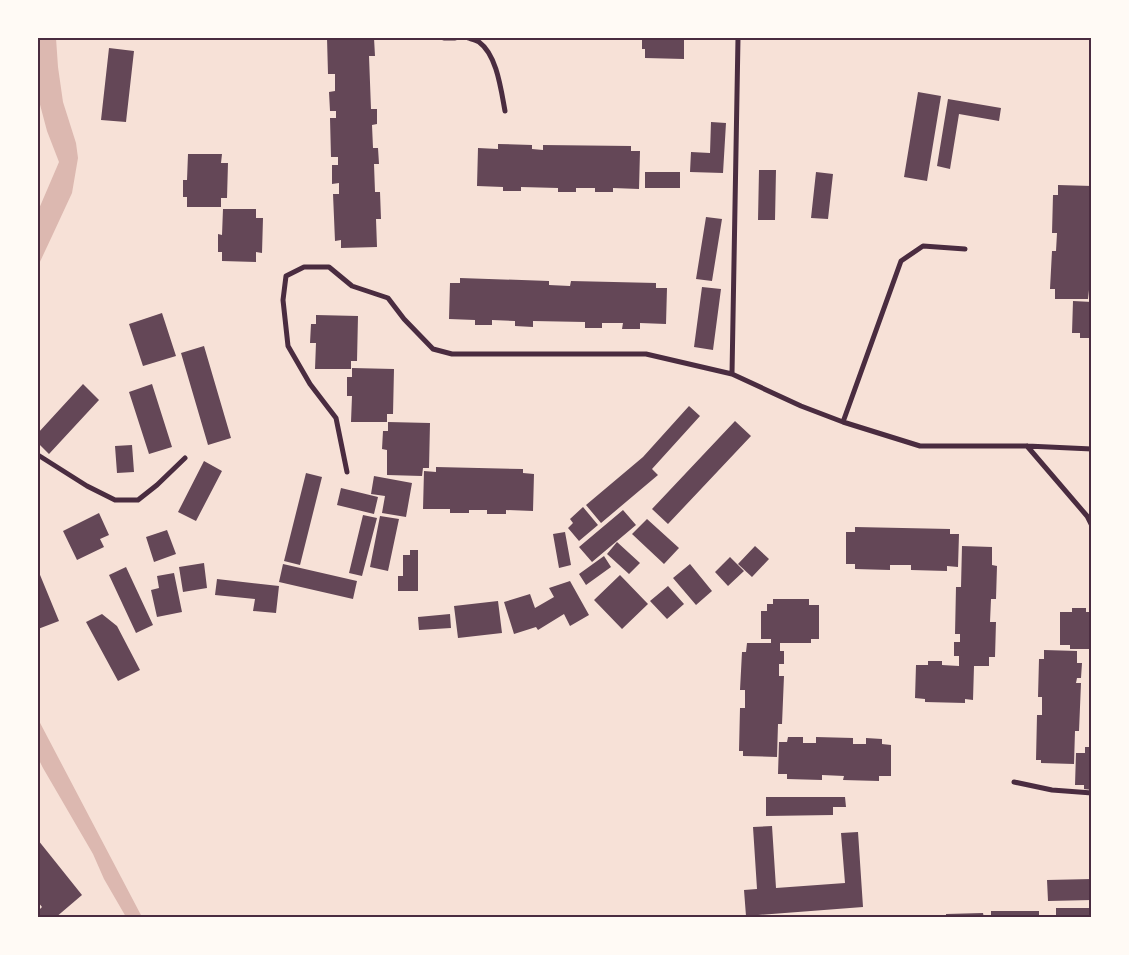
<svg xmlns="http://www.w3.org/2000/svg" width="1129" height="955" font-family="'PT Serif',serif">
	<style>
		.water { fill: #dcb8b0 }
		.building { fill: #644757 }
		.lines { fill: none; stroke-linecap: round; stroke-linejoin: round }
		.minor { stroke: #4a2c40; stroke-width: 5 }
		.neatline { fill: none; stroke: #4a2c40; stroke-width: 2 }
	</style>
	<rect width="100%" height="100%" fill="#f7e1d7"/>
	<path class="water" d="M38,38H56L58,67L63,102L76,143L78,158L72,193L53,234L38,266V211L59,162L47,131L38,97Z
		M38,719L142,917H126L104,879L93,854L43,768L38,758Z"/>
	<path class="building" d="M327,38H374L375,56H369L371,109H377V124L372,125L373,148H378L379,164H374L375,192H380L381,219H376L377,247L341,248V240L335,241L333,194H339V183L332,184V165H338V157H331L330,118H336V111H330L329,92L335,91V74H328Z
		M642,38H684V59L645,58V49H642Z
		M109,48L134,51L126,122L101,120Z
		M918,92L941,96L927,181L904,177Z
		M948,99L1001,108L999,121L959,114L950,169L937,166Z
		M711,122L726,123L723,173L690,172L691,152L710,153Z
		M498,144L532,145V149L543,150V145L631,146V151H640L639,189L613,188V192H595V188H576V192H558V188L521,187V191H503V187L477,186L478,148L498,149Z
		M188,154H222L221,163H228L227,198H221V207H187V197H183V180H187Z
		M759,170H776L775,220H758Z
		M645,172H680V188H645Z
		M816,172L833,174L828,219L811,218Z
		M1058,185L1092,186L1091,219H1092V267H1089V276H1092V290H1089L1088,299H1055V289H1050L1052,251H1056L1057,233H1052L1053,195H1058Z
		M223,209H256V218H263L262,253L256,252V262L222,261V252H218V234L222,235Z
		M706,217L722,219L712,281L696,279Z
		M460,278L549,281V285L570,286L571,281L656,283V288H667L666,324L640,323V329H622L623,323H602V328H585V322L533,321V327L515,326V321L492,320V325H475V320L449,319L450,283H460Z
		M702,287L721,289L713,350L694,347Z
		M1073,301L1092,302V338H1080V333H1072Z
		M162,313L176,356L143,366L129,324Z
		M316,315L358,316L357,361H351V369H315L316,343H310L311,324H316Z
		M204,346L231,438L208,445L181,353Z
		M352,368L394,369L393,414H387V422H351L352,396H347V377H352Z
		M83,384L99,400L49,454L38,443V433Z
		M152,384L172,447L149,454L129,392Z
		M689,406L700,416L652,469L658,475L601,523L586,505L643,457Z
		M735,421L751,436L668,524L652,509Z
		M388,422L430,423L429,468H423L422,476L387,475V450L382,449L383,431H388Z
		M132,445L134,472L117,473L115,446Z
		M204,461L222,471L196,521L178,512Z
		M436,467L523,469V473L534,474L533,511L506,510V514H487V510H469V513H450V509H423L424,471L436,472Z
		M306,473L322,477L300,565L284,561Z
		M374,476L412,483L406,517L382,513L385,496L371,494Z
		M341,488L378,497L374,514L337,505Z
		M583,507L598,525L579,541L568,528L573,523L570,519Z
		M623,510L636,525L592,562L579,547Z
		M99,513L109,535L100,539L104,547L77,560L63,531Z
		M363,515L377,518L362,576L349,573Z
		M380,516L399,519L388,571L370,567Z
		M647,519L679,548L664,564L632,534Z
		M855,527L950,529V534H959L958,567L947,566V571L911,570V565H890V570L855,569V564H846V532H855Z
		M167,530L176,554L154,562L146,537Z
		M565,532L571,565L559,568L553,534Z
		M617,542L640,563L629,574L607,554Z
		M755,546L769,559L752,577L738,564Z
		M962,546L992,547V565L997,566L996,599H991L990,622H996L995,657H989V666H974L973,700L965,699V703L925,702V699L915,698L916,665H928V661H942V665L959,666V656H954V642H960V634H955L956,587H961Z
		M410,550H418V591H398V576H403V555H410Z
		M604,556L611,567L586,585L579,574Z
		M730,557L744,571L728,586L715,572Z
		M204,563L207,588L183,592L179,567Z
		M283,564L357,581L353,599L279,582Z
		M690,564L712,591L696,605L673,578Z
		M126,567L153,625L136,633L109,575Z
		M38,570L59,621L38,629Z
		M174,573L182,612L157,617L151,590L159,588L157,576Z
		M620,575L648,604L622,629L594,600Z
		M217,579L279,586L276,613L253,611L255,599L215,595Z
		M570,581L589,615L570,626L564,614L538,630L536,627L514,634L504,602L530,594L535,608L554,597L549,588Z
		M668,586L684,604L667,619L650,601Z
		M773,599H809V605H819V639H811V643H771V639H761V611H767V604H773Z
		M498,601L502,633L458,638L454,606Z
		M1072,608H1086V612H1092V649H1070V645H1060V612H1072Z
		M102,614L117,626L140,670L118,681L86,622Z
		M450,614L451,628L419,630L418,617Z
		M747,643H780V651H784V664H779V676H784L782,724H778L777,757L743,756V751H739L740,708H745V690H740L742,652H746Z
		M1044,650L1077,651V663H1082L1081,678H1077L1076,683H1081L1079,731H1075L1074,764L1041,763V760H1036L1037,715H1042V697H1038L1039,659H1044Z
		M788,737H803V743H816V737L853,738V744H866V738L882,739V744L891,745V776H879V781L843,780L844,776L822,775V780L787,779V774H778L779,742H787Z
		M1085,747H1092V790L1084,789V785H1075L1076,753H1085Z
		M766,797H845L846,807H833V815L766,816Z
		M772,826L776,888L845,883L841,833L858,832L863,907L746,916L744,890L757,889L753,827Z
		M38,840L82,895L55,918H39L38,915V911L42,907L38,902Z
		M1092,879V900L1048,901L1047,880Z
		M1056,908H1092V918H1056Z
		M991,911H1039V918H991Z
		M983,913L984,918H946V914Z"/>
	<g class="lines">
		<path class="minor" d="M444,38H455
			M468,38C471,39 476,40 479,42C497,55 501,90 505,111
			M732,374L738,38
			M843,422L901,261L923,246L965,249
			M1027,446L1087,516L1092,526
			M38,455L87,486L115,500H138L157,485L185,458
			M347,472L336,418L310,384L288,346L283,300L286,276L304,267H329L352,286L388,298L404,319L433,349L452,354H646L732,374L801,406L843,422L920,446H1027L1092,449
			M1014,782L1052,790L1092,793"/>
	</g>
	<rect width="1129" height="955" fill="none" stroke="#fffaf5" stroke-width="78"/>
	<rect x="39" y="39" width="1051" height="877" class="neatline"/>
</svg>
